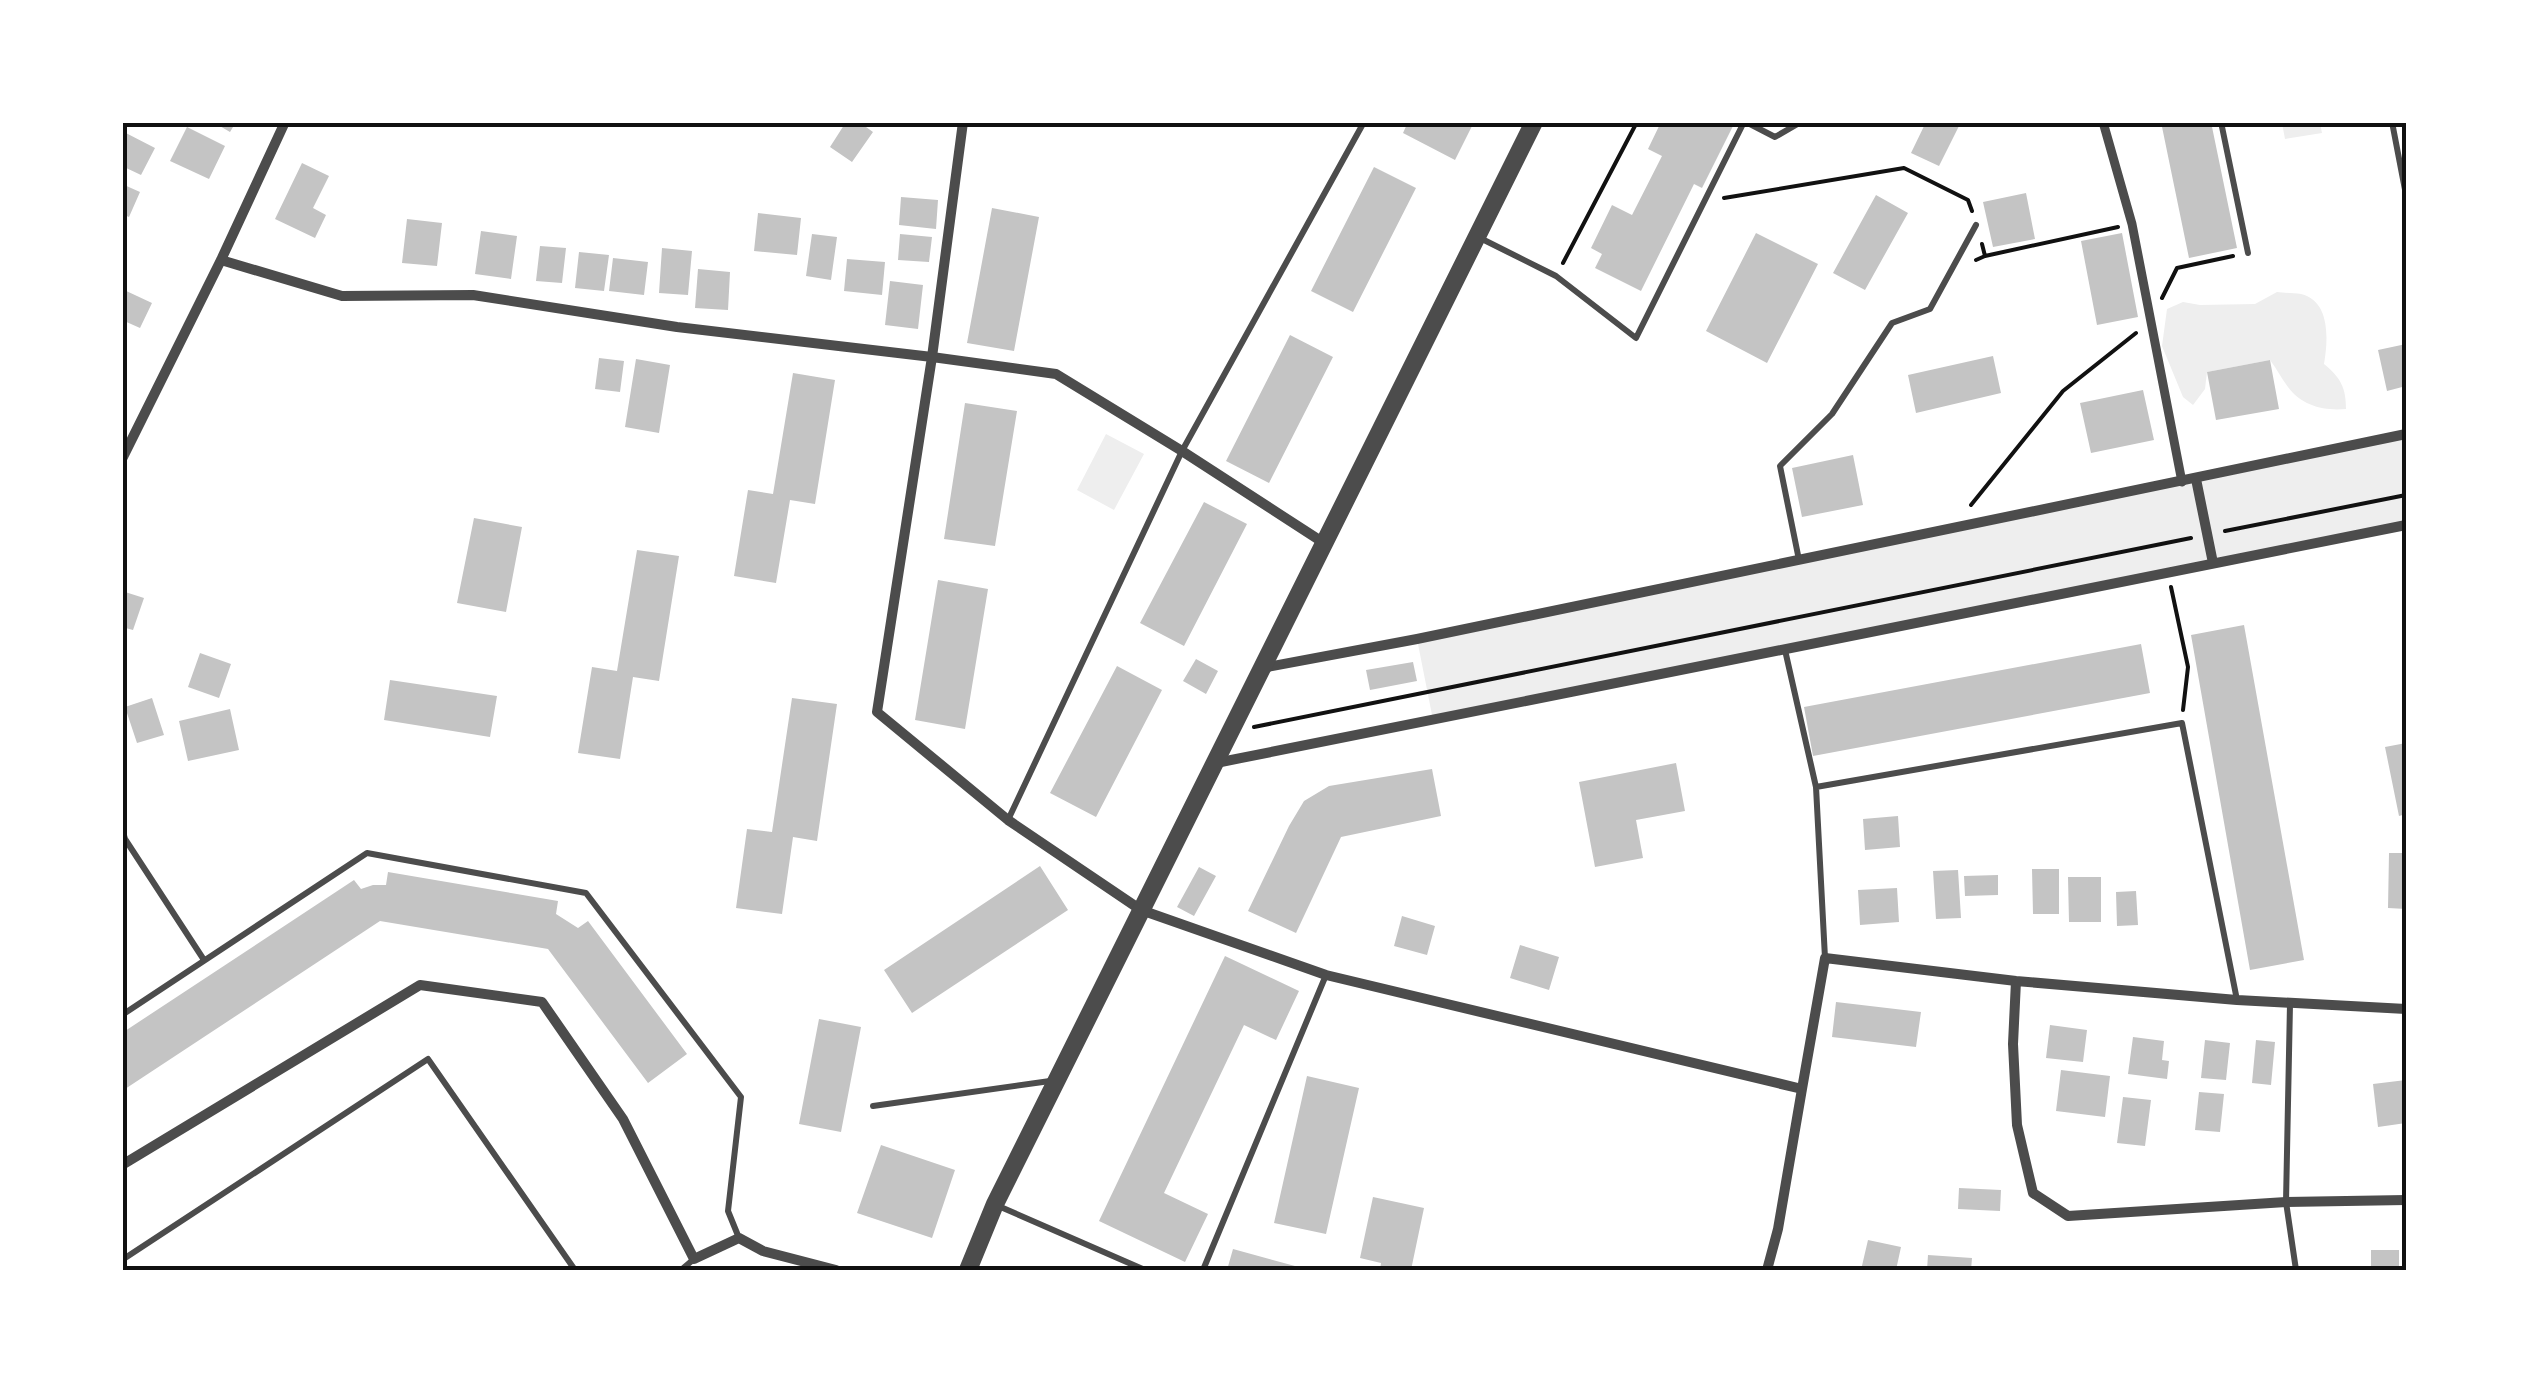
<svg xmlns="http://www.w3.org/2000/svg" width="2529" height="1393" font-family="'Libre Baskerville',serif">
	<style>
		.green { fill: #eee }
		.building { fill: #c4c4c4 }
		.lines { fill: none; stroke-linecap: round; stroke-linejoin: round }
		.path { stroke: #111; stroke-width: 4 }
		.service { stroke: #4c4c4c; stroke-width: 6 }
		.pedestrian { stroke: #4c4c4c; stroke-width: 9 }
		.minor { stroke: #4c4c4c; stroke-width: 10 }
		.tertiary { stroke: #4c4c4c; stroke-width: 18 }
		.neatline { fill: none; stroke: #111; stroke-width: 4 }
	</style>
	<rect width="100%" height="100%" fill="#fff"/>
	<path class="green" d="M2282,123H2320L2322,133L2285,139Z
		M2277,292C2284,293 2294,293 2301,294C2331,301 2328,341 2324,364C2341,378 2346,388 2346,409C2324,411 2302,406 2288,387C2281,378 2277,369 2270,360L2207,372L2205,389L2193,405L2183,397L2162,346L2167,309L2183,302L2200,305L2255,304Z
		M1106,434L1144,454L1114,510L1077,490Z
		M2406,434V525L1433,720L1417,639Z"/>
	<path class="building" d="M213,122H236L230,132Z
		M846,122H859L873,132L852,162L830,147Z
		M1408,122H1474L1455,160L1403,133Z
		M1661,122H1735L1702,188L1694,184L1641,291L1595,268L1602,254L1591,248L1612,205L1632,215L1662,156L1648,149Z
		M1926,122L1960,124L1939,166L1911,153Z
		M2161,122H2211L2237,248L2189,258Z
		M187,127L225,146L209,179L170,161Z
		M122,131L155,148L141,175L122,166Z
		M302,163L329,176L313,208L326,215L315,238L275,219Z
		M1374,167L1416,188L1353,312L1311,291Z
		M122,184L140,192L129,217L122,214Z
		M2026,193L2035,239L1993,247L1983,202Z
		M1876,195L1908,213L1865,290L1833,273Z
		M901,197L938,200L936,229L899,225Z
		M992,208L1039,217L1014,351L967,343Z
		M758,213L801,218L797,255L754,251Z
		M407,219L442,223L437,266L402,263Z
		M481,231L517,236L511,279L475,274Z
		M1756,233L1818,264L1767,363L1706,331Z
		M2122,233L2138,317L2097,325L2081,241Z
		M812,234L837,237L831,280L806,276Z
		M900,234L932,237L929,262L898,260Z
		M540,246L566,248L562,283L536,281Z
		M662,248L692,251L688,295L659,293Z
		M579,252L609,255L604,291L575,288Z
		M613,258L648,262L644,295L609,291Z
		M847,259L885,262L882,295L844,291Z
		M698,269L730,272L728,310L695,308Z
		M890,281L923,285L918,329L885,325Z
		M122,289L152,303L140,328L122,320Z
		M1290,335L1333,357L1269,483L1226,461Z
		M2406,344V386L2387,391L2378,350Z
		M1993,356L2001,393L1916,413L1908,375Z
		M599,358L624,361L620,392L595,389Z
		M636,359L670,365L659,433L625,427Z
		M2270,360L2279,409L2216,420L2207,372Z
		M793,373L835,380L815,504L790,500L776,583L734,576L748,490L773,494Z
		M2143,390L2154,440L2091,453L2080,403Z
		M965,403L1017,411L995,546L944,539Z
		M1853,455L1863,505L1802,517L1792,468Z
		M1204,502L1247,524L1184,646L1140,623Z
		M474,518L522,527L506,612L457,603Z
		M637,550L679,556L659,681L633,677L620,759L578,753L592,667L617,671Z
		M938,580L988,589L965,729L915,720Z
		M122,591L144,598L133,630L122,627Z
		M2244,625L2304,960L2250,970L2191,635Z
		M2141,644L2150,693L1813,756L1804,707Z
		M200,653L231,664L219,698L188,687Z
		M1196,659L1218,671L1206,694L1183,681Z
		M1413,662L1417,681L1370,690L1366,670Z
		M1117,666L1162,690L1096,817L1050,793Z
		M390,680L497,696L490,737L384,720Z
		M152,698L164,735L137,743L125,707Z
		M792,698L837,704L817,841L793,837L782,914L736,908L747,829L772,832Z
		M230,709L239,750L188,761L179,721Z
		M2406,743V814L2399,816L2385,747Z
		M1676,763L1685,811L1636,820L1643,858L1595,867L1579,782Z
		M1432,769L1441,816L1341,837L1296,933L1248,911L1289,826L1304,801L1329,786Z
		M1898,816L1900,847L1865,850L1863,819Z
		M2389,853H2406V909L2388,908Z
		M1040,866L1068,910L912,1013L884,970Z
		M1199,867L1216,876L1194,916L1177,907Z
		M2032,869H2059V914H2033Z
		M1958,870L1961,918L1936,919L1933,871Z
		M388,872L558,901L556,914L578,928L588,921L687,1054L648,1083L548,949L380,921L122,1091V1033L354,880L361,889L373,885H386Z
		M1998,875V895L1965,896L1964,876Z
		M2068,877H2101V922H2069Z
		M1897,888L1899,922L1860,925L1858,890Z
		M2136,891L2138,925L2117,926L2116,892Z
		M1402,916L1435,926L1427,955L1394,946Z
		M1520,945L1559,957L1549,990L1510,978Z
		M1225,956L1299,991L1276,1040L1244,1025L1164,1193L1208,1214L1185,1262L1099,1221Z
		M1836,1002L1921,1012L1916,1047L1832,1037Z
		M819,1019L861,1027L841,1132L799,1124Z
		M2050,1025L2087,1030L2083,1062L2046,1058Z
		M2133,1037L2164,1041L2162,1060L2169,1061L2167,1079L2128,1074Z
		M2205,1040L2230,1043L2226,1080L2201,1078Z
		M2256,1040L2275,1042L2271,1085L2252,1083Z
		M2061,1070L2110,1076L2105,1117L2056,1111Z
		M1307,1076L1359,1088L1326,1234L1274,1223Z
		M2406,1080V1123L2378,1127L2373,1084Z
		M2199,1092L2224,1094L2220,1132L2195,1130Z
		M2123,1097L2151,1100L2145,1146L2117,1143Z
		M881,1145L955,1170L932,1238L857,1213Z
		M1959,1188L2001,1190L2000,1211L1958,1209Z
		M1373,1197L1424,1208L1411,1270H1380L1381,1263L1360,1258Z
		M1868,1240L1901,1247L1896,1270H1861Z
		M1233,1249L1306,1269V1270H1227Z
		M2371,1250H2399V1270H2371Z
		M1928,1255L1972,1258L1971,1270H1927Z"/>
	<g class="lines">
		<path class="path" d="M1724,198L1904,168L1968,200L1972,211
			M1982,244L1985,256
			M1976,260L1985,256L2118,227
			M1563,263L1637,122
			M2162,298L2177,268L2233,256
			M1971,505L2063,391L2136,333
			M2225,531L2406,495
			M2171,587L2188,667L2183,710
			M1254,727L2191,538"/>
		<path class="service" d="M1746,122L1775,137L1801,122
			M2221,122L2248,253
			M2392,122L2406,195
			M1478,237L1556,276L1636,338L1744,122
			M1799,560L1780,466L1832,414L1892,323L1930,309L1976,225
			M1785,650L1816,787L1825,958
			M1816,787L2182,723L2237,1000
			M1008,820L1182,451L1364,122
			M122,828L125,839L204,960
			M2290,1004L2286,1202L2296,1270
			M122,1015L367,853L586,893L741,1097L728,1211L739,1238
			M873,1106L1050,1081
			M996,1205L1145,1270
			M122,1260L428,1059L575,1270
			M681,1270L694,1259
			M1203,1270L1326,975"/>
		<path class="pedestrian" d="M2103,122L2132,224L2182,482"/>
		<path class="minor" d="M963,122L932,357L877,712L1008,820L1141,910L1326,975L1802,1089L1825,958L2016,981L2237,1000L2406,1009
			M221,260L342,296L473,295L677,327L932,357L1056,374L1182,451L1324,543
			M122,459L221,260L285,122
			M2196,479L2213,563
			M1262,668L1417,639L2406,434
			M1216,763L2406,525
			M2016,981L2013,1044L2017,1125L2033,1193L2068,1216L2286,1202L2406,1200
			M122,1165L420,985L542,1002L623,1119L694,1259L739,1238L763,1251L836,1270
			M1767,1270L1778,1229L1802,1089"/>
		<path class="tertiary" d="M968,1270L995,1204L1534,122"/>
	</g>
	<rect width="2529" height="1393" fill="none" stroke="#ffffff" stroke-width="250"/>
	<rect x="125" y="125" width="2279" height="1143" class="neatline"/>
</svg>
